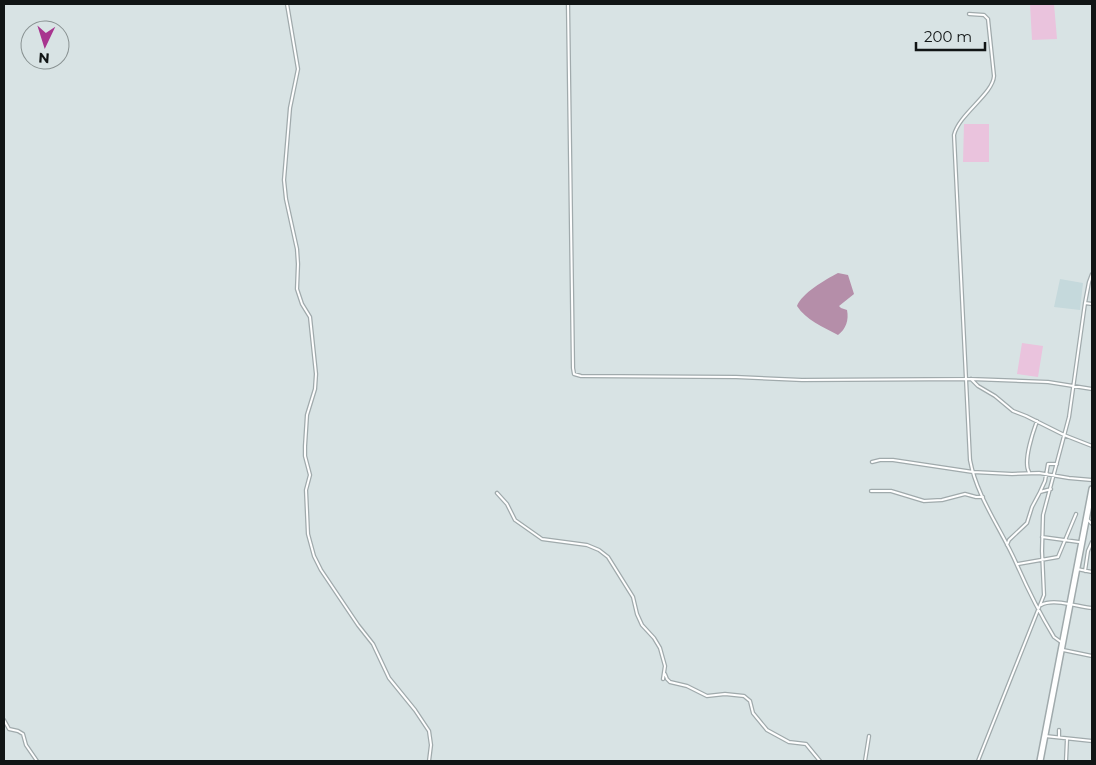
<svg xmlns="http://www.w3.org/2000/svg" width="1096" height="765" font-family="Montserrat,sans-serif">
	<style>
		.built { fill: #c5d9dc }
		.green { fill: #eac3dd }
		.water { fill: #b58ea9 }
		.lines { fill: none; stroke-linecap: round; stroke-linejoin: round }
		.street-casing { stroke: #a0aaac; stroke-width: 4.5 }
		.highway-casing { stroke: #a0aaac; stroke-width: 8 }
		.street { stroke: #fff; stroke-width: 2 }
		.highway { stroke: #fff; stroke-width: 5 }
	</style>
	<rect width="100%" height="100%" fill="#d8e3e4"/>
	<path class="built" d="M1060,279L1083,283L1080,310L1054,307Z"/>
	<path class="green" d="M1030,4H1054L1057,39L1032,40Z
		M964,124H989V162H963Z
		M1022,343L1043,346L1038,377L1017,374Z"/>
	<path class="water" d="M838,273L848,275L854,294L839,306L841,308L847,310C849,320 846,329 838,335C823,327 806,320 797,306C801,294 826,279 838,273Z"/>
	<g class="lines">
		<g class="street-casing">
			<path id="street" d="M287,4L298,69L290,108L284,180L286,199L297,249L298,264L297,289L302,304L310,317L316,374L315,389L307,415L305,446V456L310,475L306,490L308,534L314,556L321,570L358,625L373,644L389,678L415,710L429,731L431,745L429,761
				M568,4L573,368L574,374L581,376L736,377L802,380L971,379L1048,382L1092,389
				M969,14L984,15L988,19L994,76C993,94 959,114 954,135L970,460C977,498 1002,530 1017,565C1028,590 1040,614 1054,637L1061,642
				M1085,303L1092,304
				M971,379L978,386L995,396L1013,411L1026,416L1064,435L1092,446
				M872,462L880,460H893L973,472L1012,474L1039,473L1069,478L1092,480
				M1029,472C1023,462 1033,432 1037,421
				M871,491H891L924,501L942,500L965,494L976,497H983
				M1040,492L1045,481L1048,464H1057
				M497,493L507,504L515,520L542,539L587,545L599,550L608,557L633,597L637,614L642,625L654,638L660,648L665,666L663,679
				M1087,519L1092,524
				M1042,537L1079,542
				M1007,545L1009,540L1027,523L1032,507L1040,492L1051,489
				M1018,564L1058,557L1076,514
				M1077,569L1092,572
				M1085,571L1088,551L1092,542
				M1041,605C1054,598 1078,607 1092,608
				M1063,650L1092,656
				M665,674L667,679L670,682L687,686L707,696L725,694L744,696L750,701L753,713L767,730L789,742L806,744L820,761
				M4,720L9,729L18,731L23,734L26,745L37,761
				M1059,730V737
				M1045,736L1092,741
				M865,761L869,736
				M978,761L1044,595L1042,551L1043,515L1069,417L1085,303L1089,282L1092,274
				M1066,761L1067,739"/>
		</g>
		<g class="highway-casing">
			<path id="highway" d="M1040,761L1092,489"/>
		</g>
		<use href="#street" class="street"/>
		<use href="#highway" class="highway"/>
	</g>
	<rect width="1096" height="765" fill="none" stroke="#111515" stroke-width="10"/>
	<g transform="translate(45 45) rotate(184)"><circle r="24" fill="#d8e3e4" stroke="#889191"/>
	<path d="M0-4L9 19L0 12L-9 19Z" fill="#a8358f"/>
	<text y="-8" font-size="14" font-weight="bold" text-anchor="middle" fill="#111515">N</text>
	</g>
	<path d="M916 42v8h69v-8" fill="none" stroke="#111515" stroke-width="2.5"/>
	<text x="924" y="42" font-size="15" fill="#111515" stroke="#d8e3e4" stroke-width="4" paint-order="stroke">200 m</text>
</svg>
